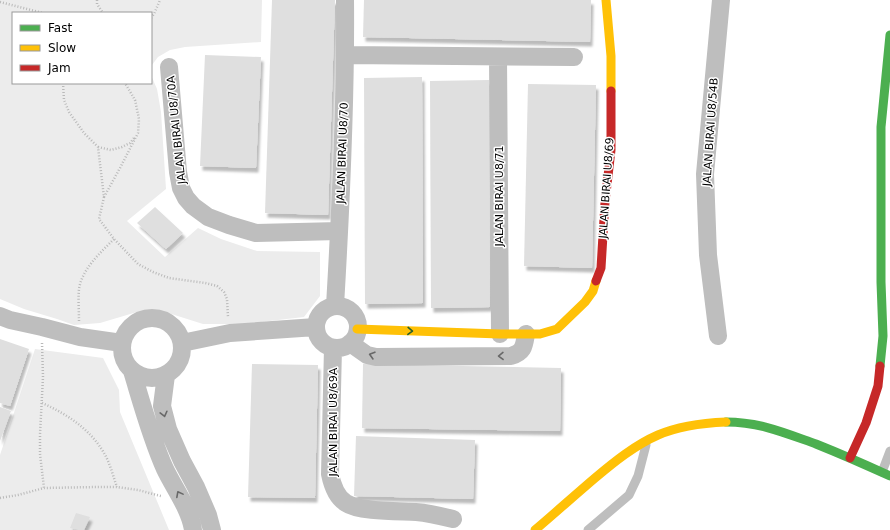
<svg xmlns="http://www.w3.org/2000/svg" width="890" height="530" font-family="'DejaVu Sans',sans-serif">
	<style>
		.green { fill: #ececec }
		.building { fill: #dfdfdf; filter: url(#shadow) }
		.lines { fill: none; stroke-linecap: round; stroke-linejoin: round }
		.path { stroke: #b9b9b9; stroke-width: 2.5; stroke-dasharray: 1 2; stroke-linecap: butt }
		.lane { stroke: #bebebe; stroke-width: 9 }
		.street { stroke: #bebebe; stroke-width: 18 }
		.fast { stroke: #4caf50; stroke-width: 9 }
		.slow { stroke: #ffc107; stroke-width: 9 }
		.jam { stroke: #c62828; stroke-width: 9 }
		.oneway { stroke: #2a602c }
		.oneway2 { stroke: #686868 }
		.labels { text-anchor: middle; stroke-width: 3; stroke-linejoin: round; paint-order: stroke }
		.street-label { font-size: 11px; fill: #000; stroke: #fff }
	</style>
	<defs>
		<filter id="shadow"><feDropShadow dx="2.5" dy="4.5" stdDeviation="1" flood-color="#0004"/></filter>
	</defs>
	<rect width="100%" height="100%" fill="#fff"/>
	<path class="green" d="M0,0H262L261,42L185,47L170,50L158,57L152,65L151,69V13H13V83H151V75L157,89L161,112L166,189L127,221L165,257L198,228L221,239L257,251L320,252V296L304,317L243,324H203L162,311L137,312L100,323L74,325L57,319L24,309L0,299Z
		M35,349L103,358L119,390L120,412L169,530H0V455Z"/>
	<path class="building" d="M272,0H335L328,215L265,213Z
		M364,0H591L590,42L363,37Z
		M205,55L261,57L256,168L200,166Z
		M422,77L423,303L365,304L364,78Z
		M489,80L490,307L431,308L430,81Z
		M528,84L596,85L592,268L524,266Z
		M155,207L183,233L166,249L137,223Z
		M0,339L29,349L10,406L0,403Z
		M252,364L318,365L315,498L248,497Z
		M363,364L561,368L560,431L362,428Z
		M0,407L11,411L0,441Z
		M356,436L475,440L473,499L354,496Z
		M76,513L90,517L84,530H78L70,528Z"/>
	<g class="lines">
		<path class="path" d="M97,0V4L103,13
			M0,2L43,13
			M151,18L154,14L160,0
			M63,83L64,100L69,112L84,133L98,147L104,197L99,219L114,239L138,264L153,272L169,278L205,283L217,286L224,292L227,299L228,317
			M98,147L111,150L122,147L130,143L134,138
			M104,197L120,168L138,133L139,119L135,100L125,83
			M79,321C79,311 78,299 79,289C82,269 100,253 114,239
			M42,343L43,377L40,434V454L44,488
			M42,403C67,414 90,429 104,453C110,463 113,476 117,487
			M0,498L18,495L44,488L97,487H117L138,490L161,496"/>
		<path class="lane" d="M882,472L890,451
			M588,530L629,495L638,476L646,445"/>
		<path class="street" d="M346,55L574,57
			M498,57L500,334
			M169,67L178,172L181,188L186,198L193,206L208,217L229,225L256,233L339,231
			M335,306C341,204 346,102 345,0
			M316 327a21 21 0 1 1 42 0a21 21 0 1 1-42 0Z
			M0,316L10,320L42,327L80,337L122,343
			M122 348a30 30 0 1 1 60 0a30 30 0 1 1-60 0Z
			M718,336L708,255L705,174L721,0
			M182,343L230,333L316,327
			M350,343L367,355L376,357L511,356C524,352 524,346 526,334
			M333,348L330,474C332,484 336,497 346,503C359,512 399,511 416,512C429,513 441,516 453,519
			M132,371C142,404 151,438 165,469C174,488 190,509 193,530
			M166,375L162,406L168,429L182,461L196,487L208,515L212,530"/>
		<path class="fast" d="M880,366L883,336L881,282V127L890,35
			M726,422C760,422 785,433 816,444C841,454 866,465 890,476"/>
		<path class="slow" d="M606,0L611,56V91
			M357,329L500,334H540L557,329L585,302L593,291L596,281
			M535,530C555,513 575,495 595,478C614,462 635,445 658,435C679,426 703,423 726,422"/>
		<path class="jam" d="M596,281L601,268L605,202L611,150V91
			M850,458L866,423L878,386L880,366"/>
	</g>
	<defs><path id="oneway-chevron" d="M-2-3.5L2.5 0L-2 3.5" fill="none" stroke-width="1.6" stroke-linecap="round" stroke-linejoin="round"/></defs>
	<use class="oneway" href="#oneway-chevron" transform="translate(410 331) rotate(2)"/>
	<g class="oneway2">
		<use href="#oneway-chevron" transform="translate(372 355) rotate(-164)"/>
		<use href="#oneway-chevron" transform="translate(501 356) rotate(179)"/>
		<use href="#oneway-chevron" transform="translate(164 414) rotate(76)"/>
		<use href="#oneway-chevron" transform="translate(179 494) rotate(-118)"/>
	</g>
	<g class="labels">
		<g class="street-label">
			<text transform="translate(176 130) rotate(-96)" y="4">JALAN BIRAI U8/70A</text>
			<text transform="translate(710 132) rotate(-86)" y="4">JALAN BIRAI U8/54B</text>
			<text transform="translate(342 153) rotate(-88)" y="4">JALAN BIRAI U8/70</text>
			<text transform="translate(606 188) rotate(-86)" y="4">JALAN BIRAI U8/69</text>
			<text transform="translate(499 196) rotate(-90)" y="4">JALAN BIRAI U8/71</text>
			<text transform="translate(333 422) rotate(-90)" y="4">JALAN BIRAI U8/69A</text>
		</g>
	</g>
	<rect x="12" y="12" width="140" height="72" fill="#ffffff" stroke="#999999"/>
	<rect x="20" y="25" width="20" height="6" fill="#4caf50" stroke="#999999"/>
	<text x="48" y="32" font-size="12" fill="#000000">Fast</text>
	<rect x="20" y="45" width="20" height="6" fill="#ffc107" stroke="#999999"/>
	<text x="48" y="52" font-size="12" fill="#000000">Slow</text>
	<rect x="20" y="65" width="20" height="6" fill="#c62828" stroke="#999999"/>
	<text x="48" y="72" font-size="12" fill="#000000">Jam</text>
</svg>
